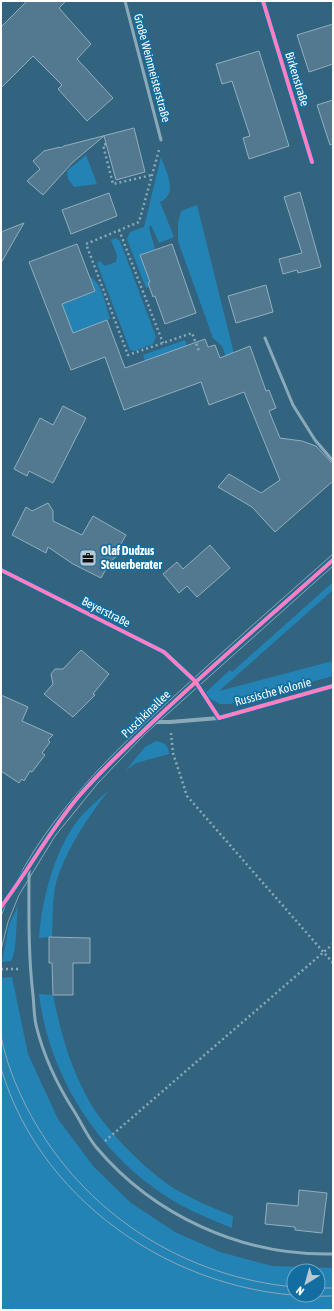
<svg xmlns="http://www.w3.org/2000/svg" width="334" height="1311" font-family="'Asap Condensed',sans-serif">
	<style>
		.green { fill: #2383b5; fill-rule: evenodd }
		.building { fill: #52798f; stroke: #92aebe }
		.lines { fill: none; stroke-linecap: round; stroke-linejoin: round }
		.path { stroke: #8aa9b9; stroke-width: 2.5; stroke-dasharray: 2 3; stroke-linecap: butt }
		.lane { stroke: #8aa9b9; stroke-width: 3 }
		.street { stroke: #8aa9b9; stroke-width: 4 }
		.tram { stroke: #8aa8b7; stroke-width: 1 }
		.cycleway-casing { stroke: #126ea0; stroke-width: 6 }
		.cycleway { stroke: #ff80c0; stroke-width: 4 }
		.labels { text-anchor: middle; stroke-width: 3.5; stroke-linejoin: round; paint-order: stroke }
		.street-label { font-size: 12px; fill: #fff; stroke: #126ea0 }
		.poi-label { font-size: 12px; font-weight: bold; fill: #fff; stroke: #126ea0; text-anchor: start }
	</style>
	<rect width="100%" height="100%" fill="#326480"/>
	<path class="green" d="M86,155L97,184L74,187L68,179L67,171Z
		M161,157C166,172 179,193 160,202L174,237L159,243L151,225L149,228L155,249L140,255L150,282L148,283L149,287L146,288L127,239L130,232L144,227Z
		M197,205L242,386L238,393L222,346L213,338L178,241V223L181,211Z
		M116,238L120,241L156,337L153,344L134,351L130,350L97,263L100,261L105,266L116,262L117,255L111,240Z
		M90,277C102,282 106,307 110,319L73,333L62,304L95,291Z
		M185,340L195,368L169,352L145,361L143,355Z
		M333,582V590L219,691L333,661V676L230,704H220L205,696L204,694L230,670L232,672Z
		M156,741C164,743 169,745 169,754L136,763L126,770L145,747Z
		M109,790C88,817 66,849 56,883C52,900 53,920 52,937L39,938C42,897 56,843 84,813C92,805 101,797 109,790Z
		M18,906C16,918 17,954 11,961L2,962L9,925Z
		M12,977L28,1054L58,1119L94,1167L131,1203L175,1232L220,1252L272,1266L333,1268V1310H1V978ZM294,1271H318V1295H294Z
		M39,994L53,995C60,1030 69,1063 86,1095C101,1126 146,1171 175,1189C194,1200 213,1208 233,1216L232,1228C205,1217 178,1206 154,1188C92,1143 48,1070 39,994Z"/>
	<path class="building" d="M27,1H66L59,8L91,44L77,59L113,98L87,121L58,89L62,85L33,56L1,88V27Z
		M333,24V64L309,72L297,35Z
		M259,51L289,146L249,159L243,138L250,136L232,81L222,84L216,64Z
		M333,100V144L330,145L317,105Z
		M134,128L145,172L116,180L104,136L73,162L43,195L27,181L40,169L33,161L44,151L60,147L61,148L64,146Z
		M300,192L321,267L298,273L297,270L283,274L279,259L302,253L284,197Z
		M109,193L117,216L71,234L62,210Z
		M24,223L1,263V232Z
		M77,244L95,291L62,304L73,333L107,320L125,368L205,339L208,347L215,345L220,358L250,346L266,391L269,390L276,408L269,411L280,438L302,441L316,446L333,464V481L275,532L252,507L218,487L229,474L261,493L280,480L244,392L209,405L201,382L124,410L105,357L71,370L29,262Z
		M172,244L196,313L165,324L155,296L153,297L148,283L150,282L140,255Z
		M266,285L273,312L236,323L228,296Z
		M63,406L86,418L53,483L29,471L27,476L14,469L40,418L53,425Z
		M48,503L53,511V521L82,535L93,516L126,535L118,549L117,556L110,562L101,578L73,564L48,547L46,553L12,535L26,507L32,511Z
		M210,545L230,568L197,597L187,586L179,593L163,574L177,562L183,569Z
		M81,650L109,674L93,694L95,695L73,717L44,694L53,684L51,674L55,669H63Z
		M1,695L28,707L22,721L53,735L48,740L50,742L42,753L45,755L32,772L30,771L24,781L22,779L19,783L1,771Z
		M49,937L90,938V963H73V995H53L52,963H49Z
		M299,1190L327,1193L322,1233L295,1230V1227L265,1224L267,1203L298,1206Z"/>
	<g class="lines">
		<path class="path" d="M106,144L103,145L113,184L152,175
			M159,150L139,222L86,244L128,355L192,333L199,351
			M119,230L163,343
			M202,691L212,707
			M171,733L173,753L187,796L333,963
			M1,969H21
			M105,1141L333,944"/>
		<path class="lane" d="M125,1L161,140
			M265,338L293,405L315,440L333,461
			M29,868C29,911 28,953 33,995C34,1005 34,1016 36,1025C43,1054 58,1086 74,1111C81,1122 87,1136 96,1147C154,1216 242,1256 333,1254"/>
		<path class="street" d="M263,1L312,162
			M1,570L164,652L195,681
			M153,722H170L219,718L333,686
			M1,907C28,871 50,830 79,796C104,767 132,742 159,716C215,663 275,612 333,560"/>
		<path class="tram" d="M1,916C36,824 111,754 182,689C232,643 282,599 333,554
			M1,950L8,922L19,895L55,836L98,783L145,734L333,566
			M1,1036C7,1067 21,1099 37,1126C92,1218 187,1277 294,1287
			M1,1068C42,1209 190,1302 333,1296
			M318,1288H333"/>
		<g class="cycleway-casing">
			<path id="cycleway" d="M263,1L312,162
				M1,570L164,652L195,681L219,718L333,686
				M1,907C28,871 50,830 79,796C104,767 132,742 159,716C215,663 275,612 333,560"/>
		</g>
		<use href="#cycleway" class="cycleway"/>
	</g>
	<defs>
		<g id="office-square" transform="scale(0.9)"><rect x="-9" y="-9" width="18" height="18" rx="4" fill="#b7c9d3" stroke="#126ea0"/><path d="M-6-3h4V-5.5h4V-3h4V5H-6ZM-1-4.5V-3h2v-1.5ZM-6 0V1H6V0Z" fill="#111"/></g>
	</defs>
	<g fill-rule="evenodd">
		<use href="#office-square" x="88" y="558"/>
	</g>
	<g class="labels">
		<g class="street-label">
			<text transform="translate(152 68) rotate(75)" y="4">Große Weinmeisterstraße</text>
			<text transform="translate(297 79) rotate(73)" y="4">Birkenstraße</text>
			<text transform="translate(106 612) rotate(27)" y="4">Beyerstraße</text>
			<text transform="translate(273 692) rotate(-15)" y="4">Russische Kolonie</text>
			<text transform="translate(146 714) rotate(-44)" y="4">Puschkinallee</text>
		</g>
		<g class="poi-label">
			<text x="101" y="555">Olaf Dudzus<tspan x="101" dy="14">Steuerberater</tspan></text>
		</g>
	</g>
	<rect width="334" height="1311" fill="none" stroke="#ffffff" stroke-width="4"/>
	<g transform="translate(306 1283) rotate(217)"><circle r="19" fill="#126ea0" stroke="#71a8c6"/>
	<path d="M0-3L7 15L0 10L-7 15Z" fill="#b7c9d3"/>
	<text y="-6" font-size="11" font-weight="bold" text-anchor="middle" fill="#ffffff">N</text>
	</g>
</svg>
